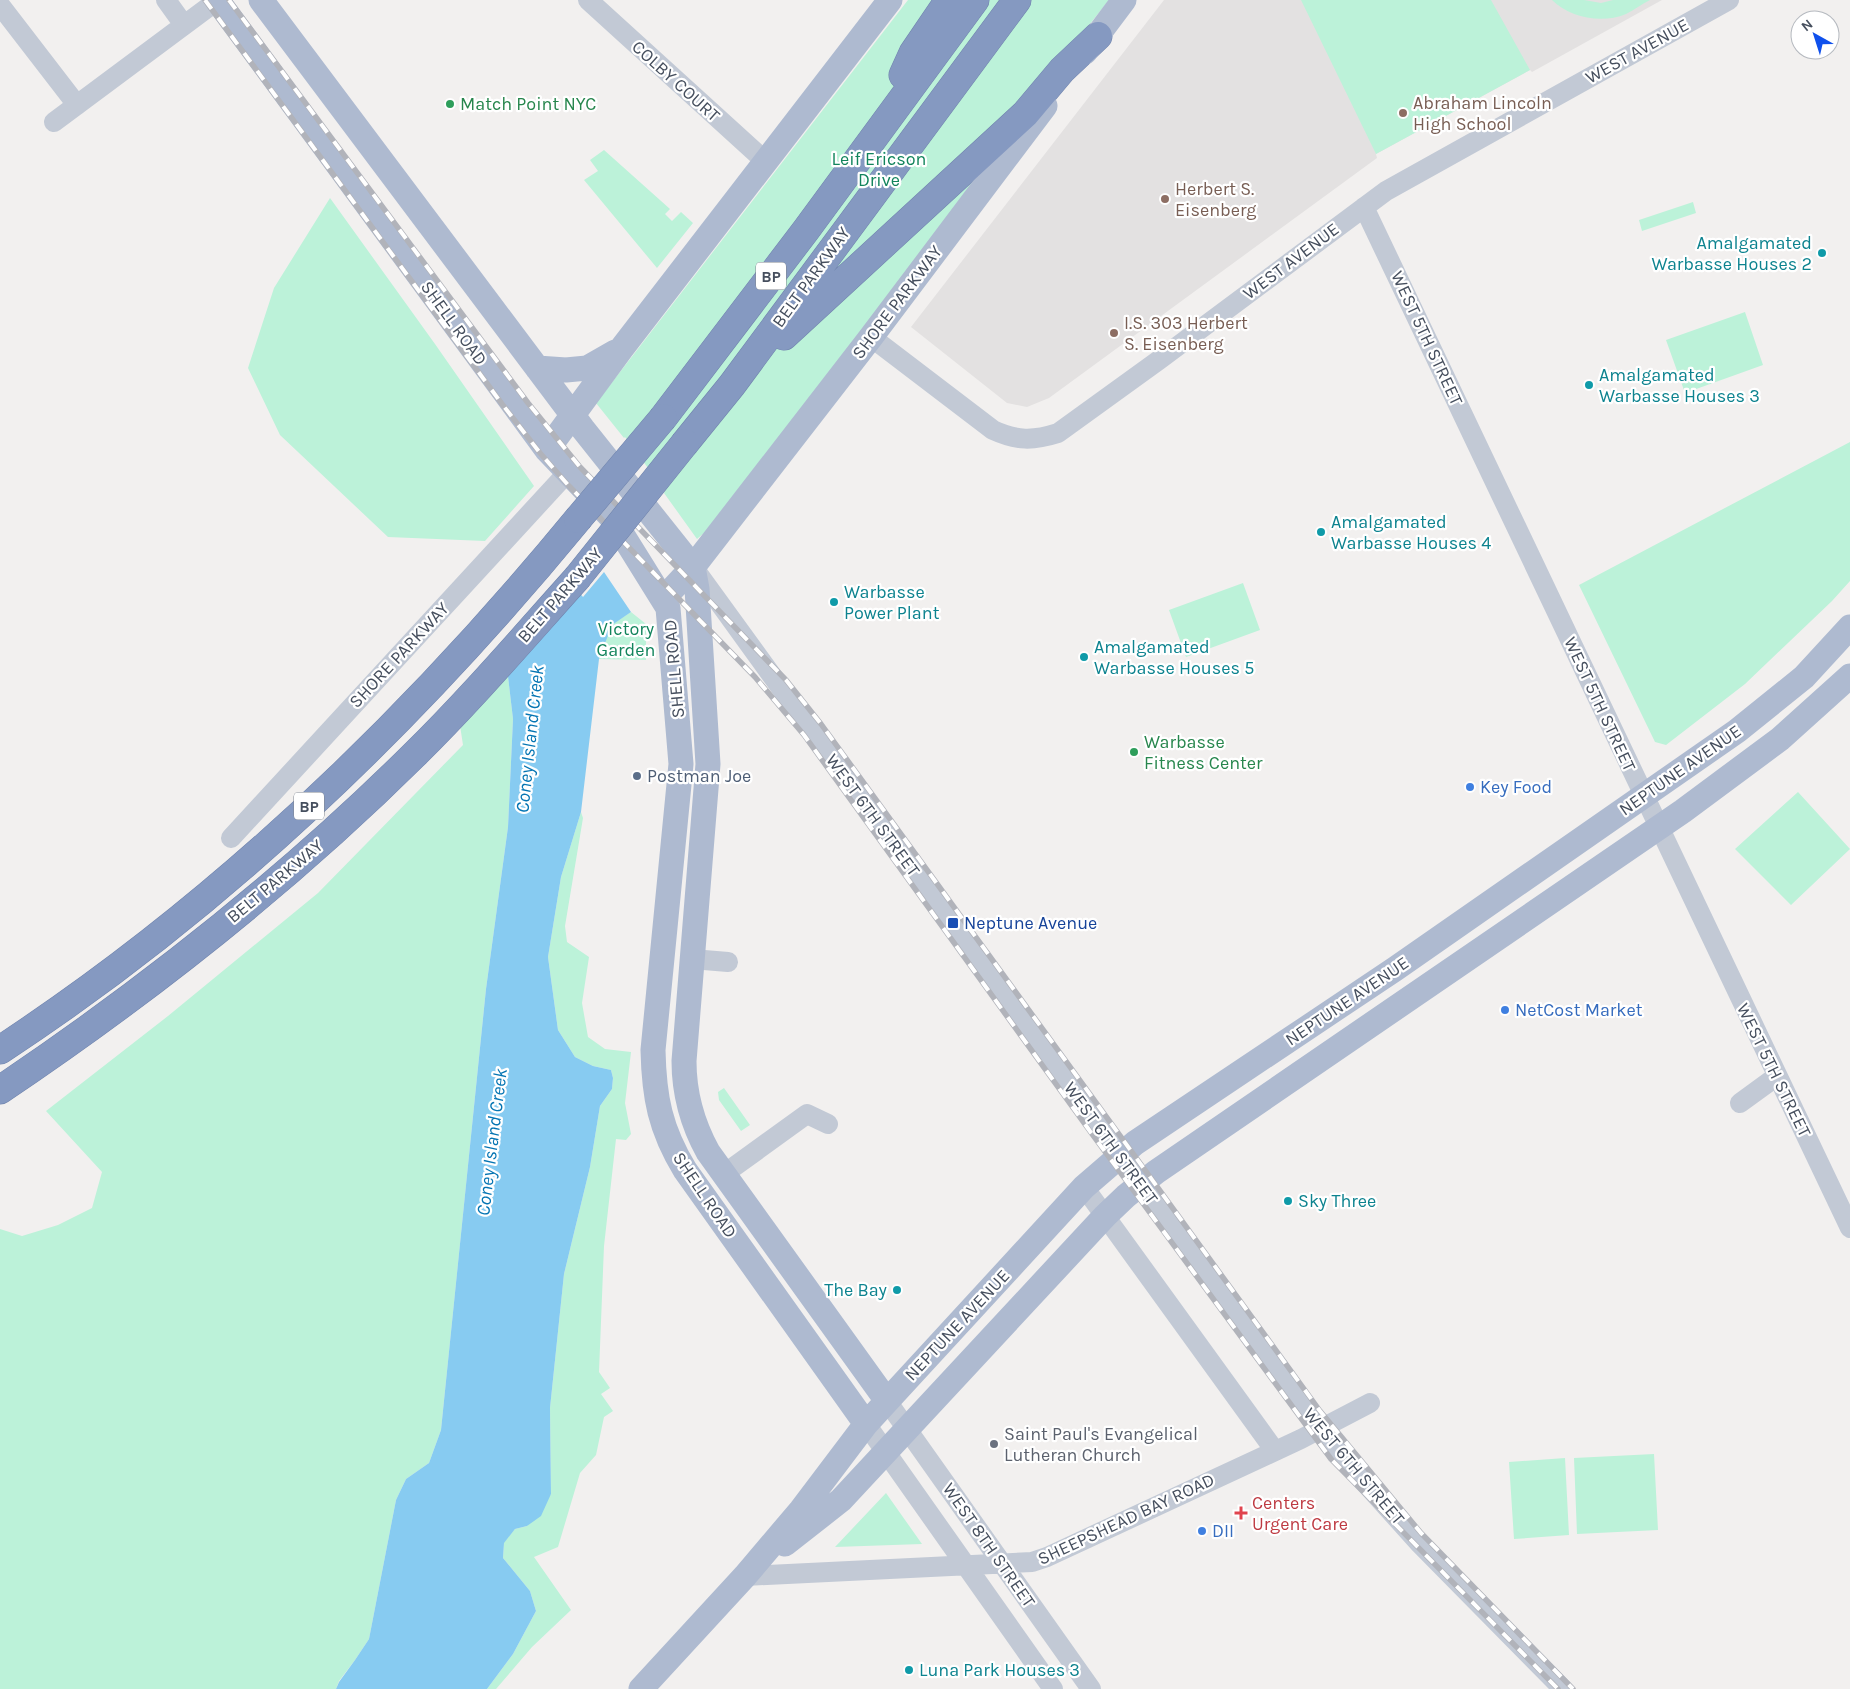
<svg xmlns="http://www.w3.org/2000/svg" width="1850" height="1689" font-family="Karla,sans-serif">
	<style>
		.education { fill: #e3e1e1 }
		.green { fill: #bcf2d9 }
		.water { fill: #87cbf1 }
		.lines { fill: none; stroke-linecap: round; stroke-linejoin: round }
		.highway-casing { stroke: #7084ad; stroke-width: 29 }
		.minor { stroke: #c2c9d5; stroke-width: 20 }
		.major { stroke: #aebad0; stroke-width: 25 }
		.highway { stroke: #8599c1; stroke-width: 28 }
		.rail-casing { stroke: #b1b3ba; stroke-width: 5.5 }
		.rail { stroke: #fff; stroke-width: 4; stroke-dasharray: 11; stroke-linecap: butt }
		.highway-bridge-casing { stroke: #7084ad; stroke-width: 29; stroke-linecap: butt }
		.highway-bridge { stroke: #8599c1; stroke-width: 28 }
		.leisure-dot { fill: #2e9e5b; stroke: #fff; stroke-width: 2 }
		.education-dot { fill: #8d6e63; stroke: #fff; stroke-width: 2 }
		.culture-dot { fill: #0f9aa8; stroke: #fff; stroke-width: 2 }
		.service-dot { fill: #5c6f8a; stroke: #fff; stroke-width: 2 }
		.shop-dot { fill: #3f7fe0; stroke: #fff; stroke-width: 2 }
		.transit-dot { fill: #1a4fb4; stroke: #fff; stroke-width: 2 }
		.worship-dot { fill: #6b7280; stroke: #fff; stroke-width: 2 }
		.health-dot { fill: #e0444e; stroke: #fff; stroke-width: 2 }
		.labels { text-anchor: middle; stroke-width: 4.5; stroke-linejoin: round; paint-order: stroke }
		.shield { fill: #fff; stroke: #7e848e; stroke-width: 1 }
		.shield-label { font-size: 16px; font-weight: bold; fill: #464f5e }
		.street-label { font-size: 18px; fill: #464f5e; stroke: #fff }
		.education-label { font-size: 18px; fill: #785e54; stroke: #fff; text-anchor: start }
		.leisure-label { font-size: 18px; fill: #27864d; stroke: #fff; text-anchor: start }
		.park-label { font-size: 18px; fill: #12845c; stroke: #fff }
		.culture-label { font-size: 18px; fill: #0d838f; stroke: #fff; text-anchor: start }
		.service-label { font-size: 18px; fill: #4e5e75; stroke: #fff; text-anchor: start }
		.shop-label { font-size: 18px; fill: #366cbe; stroke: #fff; text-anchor: start }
		.transit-label { font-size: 18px; fill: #164399; stroke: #fff; text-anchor: start }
		.worship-label { font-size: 18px; fill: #5b616d; stroke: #fff; text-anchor: start }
		.health-label { font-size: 18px; fill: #be3a42; stroke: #fff; text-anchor: start }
		.water-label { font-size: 19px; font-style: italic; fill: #0575b3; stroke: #fff }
	</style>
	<rect width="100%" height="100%" fill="#f2f0ef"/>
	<path class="education" d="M1164,0H1662L1532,72L1530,70L1376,154L1377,158L1049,398L1027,407L1007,403L911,327Z"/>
	<path class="green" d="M908,0H1109L1030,99L995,159L705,532L697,539L664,493L665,491L625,437L624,438L596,403Z
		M1301,0H1491L1530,70L1376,154Z
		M1552,0H1584L1601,3L1613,0H1650C1642,4 1634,10 1626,14C1602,24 1570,18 1552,0Z
		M604,150L670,209L665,214L672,221L681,212L693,223L657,268L584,180L598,171L590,160Z
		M330,198L435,344L534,486L485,541L388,537L280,435L248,368L274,288Z
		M1693,202L1696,213L1642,231L1639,220Z
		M1745,312L1763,365L1685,393L1666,340Z
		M1850,442V581L1832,601L1745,684L1666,745L1655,742L1579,585Z
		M1243,583L1260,630L1186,657L1169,610Z
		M631,612L646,624V660L599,659L611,625Z
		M507,668L513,719L508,827L486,989L441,1430L429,1463L406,1479L396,1500L369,1639L355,1660L339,1681L336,1689H0V1229L22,1236L58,1225L92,1208L102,1172L46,1111L168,1016L318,893L463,745L459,719Z
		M1798,792L1850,849L1791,905L1735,849Z
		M581,812L583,818L565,926L567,942L589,957L582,1003L588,1037L605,1049L631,1052L625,1103L631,1134L626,1140L616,1139L604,1246L599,1372L610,1388L601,1394L613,1411L604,1417L596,1455L580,1473L558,1547L534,1557L571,1610L532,1647L496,1689H487L513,1654L536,1611L530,1591L503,1558L504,1542L515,1529L527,1526L551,1494L550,1408L564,1274L590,1167L600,1106L612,1089L613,1078L611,1070L593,1066L575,1057L558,1030L548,957L561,877Z
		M724,1088L750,1125L741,1131L719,1100L718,1092Z
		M1654,1454L1658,1530L1577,1534L1574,1458Z
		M1565,1458L1569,1535L1514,1539L1509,1462Z
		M886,1493L922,1544L835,1547Z"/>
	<path class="water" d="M604,572L631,612L612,625L599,659L581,812L561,877L548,957L558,1030L575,1057L593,1066L611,1070L613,1078L612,1089L600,1106L590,1167L564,1274L550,1408L551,1494L541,1516L527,1526L515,1529L504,1543L503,1558L530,1591L536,1611L513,1654L487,1689H336L339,1682L355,1660L369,1639L396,1500L406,1479L429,1463L441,1430L486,989L508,827L513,719L507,668L576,589L583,597Z"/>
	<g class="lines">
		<g class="highway-casing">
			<path id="highway" d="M903,75L913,53L949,0
				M784,336L1025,114L1062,70L1098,36
				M663,418L806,230L975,0
				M685,443L732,385L1017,0
				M0,1050C220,906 412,721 578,519
				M0,1090C147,991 288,880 414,755C471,699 524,637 577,578"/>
		</g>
		<path class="minor" d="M166,0L184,25
			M588,0L765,161
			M0,5L77,105
			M54,122L218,0
			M1364,207L1850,1228
			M871,337L993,430C1017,441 1033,441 1058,433L1159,360L1386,191L1729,0
			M694,568L1141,1185L1320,1429L1357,1474L1420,1544L1563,1689
			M231,838L568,472
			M692,959L728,962
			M1740,1103L1777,1076
			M724,1174L807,1114L828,1124
			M1084,1187L1275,1451
			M887,1401L1091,1689
			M866,1424L1053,1689
			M745,1576L1032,1562L1047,1557L1301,1439L1370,1403"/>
		<path class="major" d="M217,0L547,450L612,518L668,608L681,764L653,1050C654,1097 660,1129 685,1170L866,1424
			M261,0L583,429L693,567L697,589L708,764L684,1061C684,1093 692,1123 708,1152L887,1401
			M1085,52L1124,0
			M537,368L566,370L587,368L615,352
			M547,450L622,348L890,0
			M664,598L693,567L871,337L1045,106
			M785,1544L841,1500L1105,1216L1126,1196L1156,1172L1683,811L1780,739L1850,676
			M641,1689L745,1576L801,1510L866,1424L1084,1187L1135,1143L1395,969L1737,731L1804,677L1850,627"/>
		<use href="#highway" class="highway"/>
		<g class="rail-casing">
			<path id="rail" d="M205,0L502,404L540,453L569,486L755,677L804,735L1092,1134L1331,1459L1558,1689
				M229,0L528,403L580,467L786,680L821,724L1320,1411L1421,1533L1573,1689"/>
		</g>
		<use href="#rail" class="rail"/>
		<g class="highway-bridge-casing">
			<path id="highway-bridge" d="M578,519L663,418
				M577,578L685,443"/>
		</g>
		<use href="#highway-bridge" class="highway-bridge"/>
	</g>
	<g class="leisure-dot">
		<circle cx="450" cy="104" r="5"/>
		<circle cx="1134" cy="752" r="5"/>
	</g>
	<g class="education-dot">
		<circle cx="1403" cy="113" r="5"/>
		<circle cx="1165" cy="199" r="5"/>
		<circle cx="1114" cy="333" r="5"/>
	</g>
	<g class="culture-dot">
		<circle cx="1822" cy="253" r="5"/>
		<circle cx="1589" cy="385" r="5"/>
		<circle cx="1321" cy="532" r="5"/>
		<circle cx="834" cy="602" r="5"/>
		<circle cx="1084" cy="657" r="5"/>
		<circle cx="1288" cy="1201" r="5"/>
		<circle cx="897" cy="1290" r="5"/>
		<circle cx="909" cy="1670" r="5"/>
	</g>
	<circle class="service-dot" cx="637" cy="776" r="5"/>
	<g class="shop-dot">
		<circle cx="1470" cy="787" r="5"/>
		<circle cx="1505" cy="1010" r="5"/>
		<circle cx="1202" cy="1531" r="5"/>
	</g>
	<rect class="transit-dot" x="947" y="917" width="12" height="12" rx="2.5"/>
	<circle class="worship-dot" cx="994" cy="1444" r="5"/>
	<path class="health-dot" d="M1238.5 1505.5h5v5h5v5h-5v5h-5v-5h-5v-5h5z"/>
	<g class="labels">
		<g class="shield">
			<rect x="756" y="262.5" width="30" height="27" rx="4"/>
			<rect x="294" y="792.5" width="30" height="27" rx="4"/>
		</g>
		<g class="shield-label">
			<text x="771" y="282">BP</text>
			<text x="309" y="812">BP</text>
		</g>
		<g class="street-label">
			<text transform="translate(1637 51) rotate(-29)" y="6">WEST AVENUE</text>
			<text transform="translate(676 81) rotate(42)" y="6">COLBY COURT</text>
			<text transform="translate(1291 261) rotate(-37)" y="6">WEST AVENUE</text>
			<text transform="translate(811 277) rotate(-54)" y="6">BELT PARKWAY</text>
			<text transform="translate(897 302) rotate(-53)" y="6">SHORE PARKWAY</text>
			<text transform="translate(454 323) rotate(54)" y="6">SHELL ROAD</text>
			<text transform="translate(1427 338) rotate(65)" y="6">WEST 5TH STREET</text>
			<text transform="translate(560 595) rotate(-49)" y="6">BELT PARKWAY</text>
			<text transform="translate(399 655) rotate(-47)" y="6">SHORE PARKWAY</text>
			<text transform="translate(674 669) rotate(-95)" y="6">SHELL ROAD</text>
			<text transform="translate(1600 704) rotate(65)" y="6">WEST 5TH STREET</text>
			<text transform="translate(1680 770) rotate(-35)" y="6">NEPTUNE AVENUE</text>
			<text transform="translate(873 815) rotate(54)" y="6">WEST 6TH STREET</text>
			<text transform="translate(275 881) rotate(-40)" y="6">BELT PARKWAY</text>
			<text transform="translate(1347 1001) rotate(-34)" y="6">NEPTUNE AVENUE</text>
			<text transform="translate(1774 1070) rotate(64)" y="6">WEST 5TH STREET</text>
			<text transform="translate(1111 1143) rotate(54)" y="6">WEST 6TH STREET</text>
			<text transform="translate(705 1195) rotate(56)" y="6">SHELL ROAD</text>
			<text transform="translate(957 1325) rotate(-47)" y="6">NEPTUNE AVENUE</text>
			<text transform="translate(1354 1466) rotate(50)" y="6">WEST 6TH STREET</text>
			<text transform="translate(1126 1519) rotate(-25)" y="6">SHEEPSHEAD BAY ROAD</text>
			<text transform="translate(989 1545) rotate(55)" y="6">WEST 8TH STREET</text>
		</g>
		<g class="education-label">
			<text x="1413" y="109">Abraham Lincoln<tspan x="1413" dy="21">High School</tspan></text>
			<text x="1175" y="195">Herbert S.<tspan x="1175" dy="21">Eisenberg</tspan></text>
			<text x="1124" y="329">I.S. 303 Herbert<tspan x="1124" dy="21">S. Eisenberg</tspan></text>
		</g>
		<g class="leisure-label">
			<text x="460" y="110">Match Point NYC</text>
			<text x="1144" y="748">Warbasse<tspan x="1144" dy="21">Fitness Center</tspan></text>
		</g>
		<g class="park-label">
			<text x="879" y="165">Leif Ericson<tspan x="879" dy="21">Drive</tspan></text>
			<text x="626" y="635">Victory<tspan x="626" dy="21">Garden</tspan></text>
		</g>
		<g class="culture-label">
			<text x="1812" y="249" text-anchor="end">Amalgamated<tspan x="1812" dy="21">Warbasse Houses 2</tspan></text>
			<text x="1599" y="381">Amalgamated<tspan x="1599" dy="21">Warbasse Houses 3</tspan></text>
			<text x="1331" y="528">Amalgamated<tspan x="1331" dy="21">Warbasse Houses 4</tspan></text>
			<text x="844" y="598">Warbasse<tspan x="844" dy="21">Power Plant</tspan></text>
			<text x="1094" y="653">Amalgamated<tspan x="1094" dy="21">Warbasse Houses 5</tspan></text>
			<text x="1298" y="1207">Sky Three</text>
			<text x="887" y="1296" text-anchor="end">The Bay</text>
			<text x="919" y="1676">Luna Park Houses 3</text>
		</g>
		<g class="service-label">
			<text x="647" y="782">Postman Joe</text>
		</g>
		<g class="shop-label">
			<text x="1480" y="793">Key Food</text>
			<text x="1515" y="1016">NetCost Market</text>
			<text x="1212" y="1537">DII</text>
		</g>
		<g class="transit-label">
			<text x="964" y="929">Neptune Avenue</text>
		</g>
		<g class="worship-label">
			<text x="1004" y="1440">Saint Paul's Evangelical<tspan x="1004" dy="21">Lutheran Church</tspan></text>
		</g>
		<g class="health-label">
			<text x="1252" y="1509">Centers<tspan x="1252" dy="21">Urgent Care</tspan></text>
		</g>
		<g class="water-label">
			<text transform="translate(529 739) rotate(-84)" y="7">Coney Island Creek</text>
			<text transform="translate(491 1142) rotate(-83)" y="7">Coney Island Creek</text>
		</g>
	</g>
	<g transform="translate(1815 35) rotate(321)"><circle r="24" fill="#ffffff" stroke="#b5b9bf"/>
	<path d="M0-4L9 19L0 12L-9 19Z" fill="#0f50ec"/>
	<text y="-8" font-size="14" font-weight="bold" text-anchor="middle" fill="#464f5e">N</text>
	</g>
</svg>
